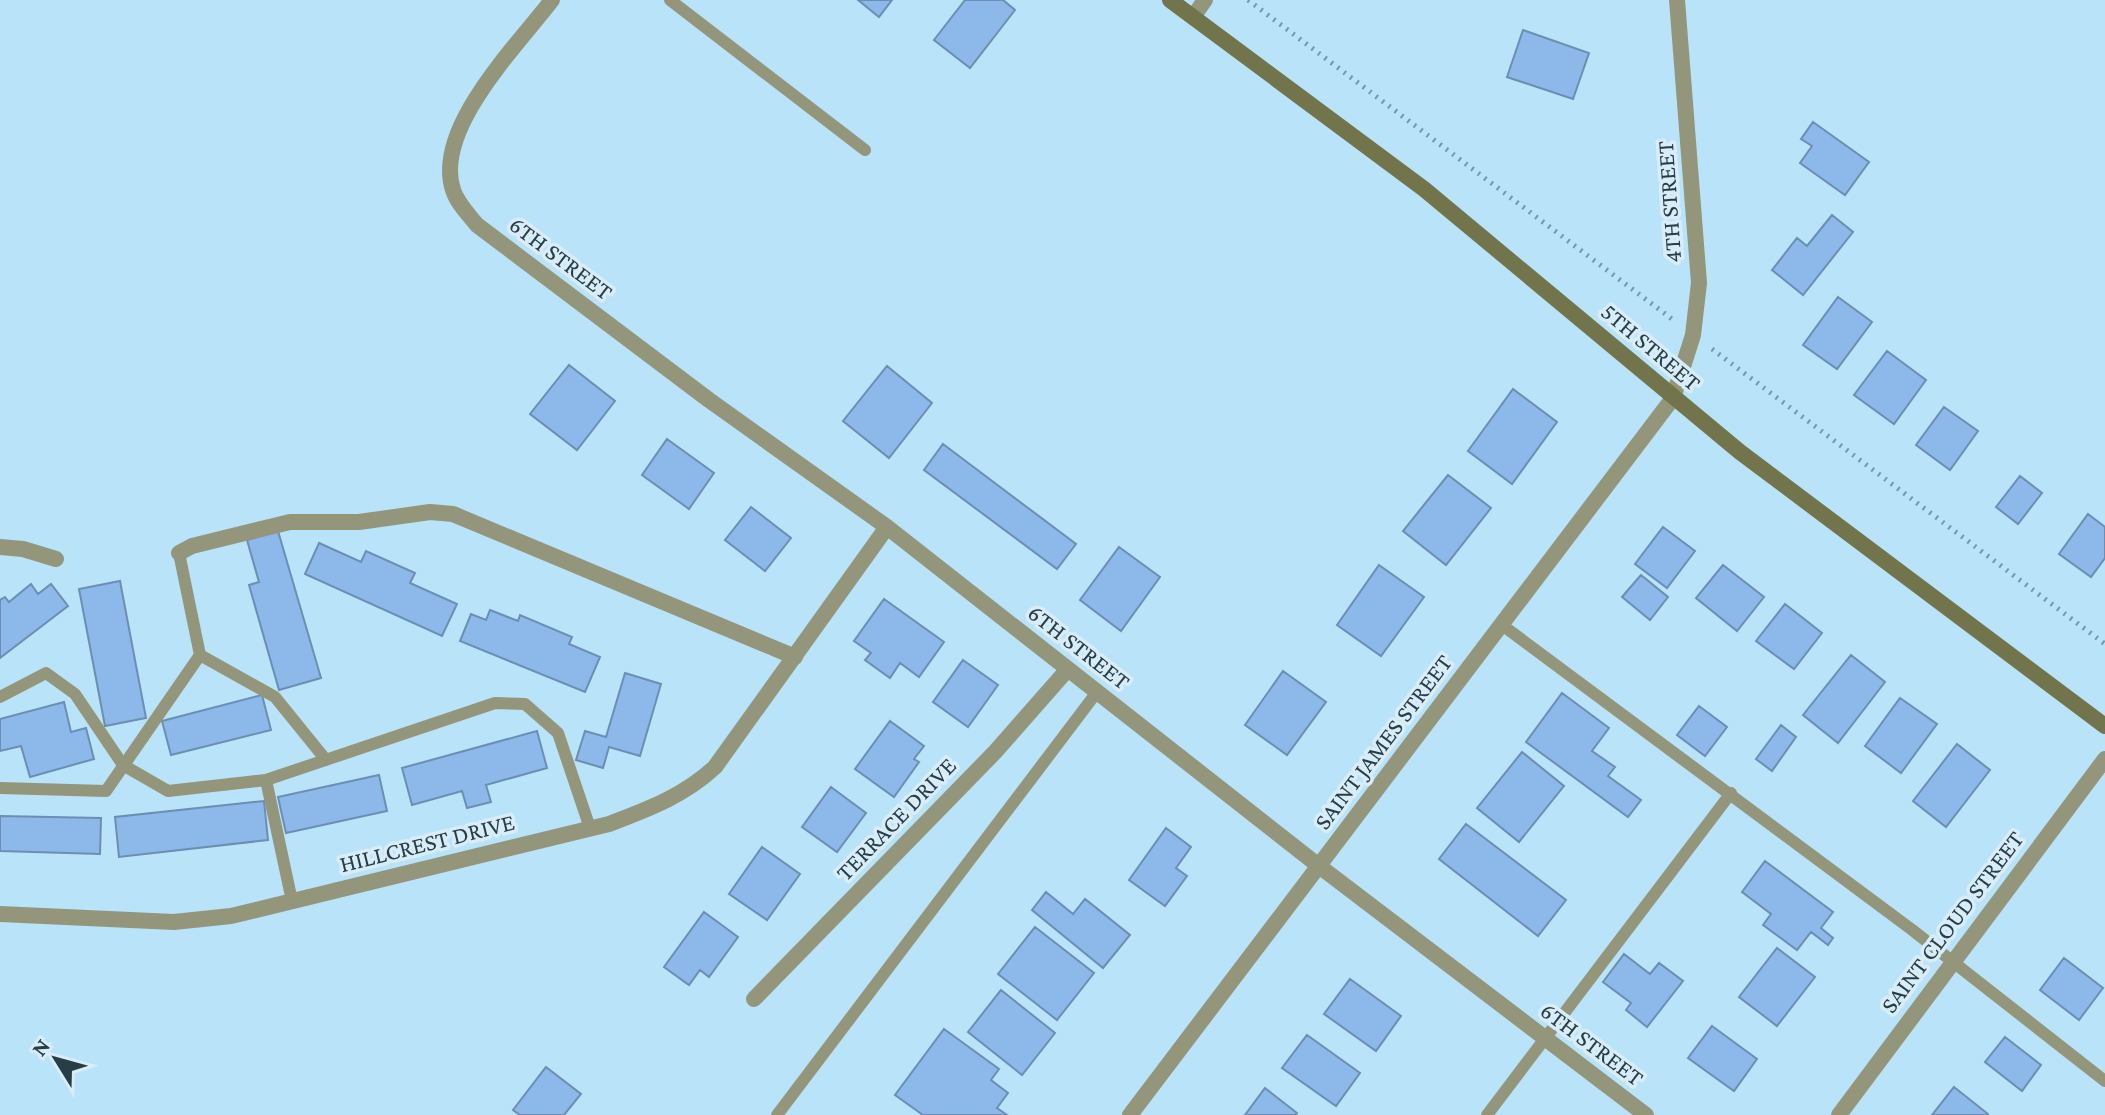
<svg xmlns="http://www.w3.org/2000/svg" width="2105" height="1115" font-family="'Crimson Pro',serif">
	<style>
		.building { fill: #8cb9ea; stroke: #6c8eb3; stroke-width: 2 }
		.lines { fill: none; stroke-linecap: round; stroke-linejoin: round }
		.path { stroke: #7697a8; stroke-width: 5; stroke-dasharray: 2 6; stroke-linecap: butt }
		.lane { stroke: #94967b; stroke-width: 12 }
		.street { stroke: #94967b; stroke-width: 16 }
		.secondary { stroke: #72744c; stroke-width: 16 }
		.labels { text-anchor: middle; stroke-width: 7; stroke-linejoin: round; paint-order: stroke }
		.street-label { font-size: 24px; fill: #273d48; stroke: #d8edf8 }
	</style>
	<rect width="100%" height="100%" fill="#b8e3f9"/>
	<path class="building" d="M858,0H892L879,17Z
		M965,0H1003L1015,10L970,68L934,40Z
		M1523,30L1589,53L1573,99L1507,77Z
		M1813,122L1869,162L1845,195L1800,163L1812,146L1801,139Z
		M1832,215L1853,232L1803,295L1772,270L1797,238L1807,246Z
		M1838,297L1872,322L1837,369L1803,345Z
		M1887,351L1926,380L1894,424L1854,395Z
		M569,365L615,401L577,450L530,414Z
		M887,366L932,403L889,458L843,421Z
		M1513,389L1557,422L1512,484L1468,451Z
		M1944,407L1978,431L1950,470L1916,445Z
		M667,439L714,473L689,509L642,475Z
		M943,444L1076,544L1057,569L924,470Z
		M1448,475L1491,508L1446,565L1403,531Z
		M2020,476L2042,493L2018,524L1996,507Z
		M751,507L791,538L765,571L725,540Z
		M2088,514L2105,527V558L2091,577L2059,554Z
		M1663,527L1695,551L1667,588L1635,564Z
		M278,531L321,678L279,690L249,585L259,582L247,540Z
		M319,543L361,562L366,551L415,573L410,583L457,604L442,636L305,574Z
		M1119,547L1160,577L1121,631L1080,600Z
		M1379,565L1424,597L1381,656L1337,625Z
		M1723,565L1764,597L1737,631L1696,598Z
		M1641,575L1668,597L1650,620L1622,597Z
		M120,581L146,718L105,726L79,589Z
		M31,584L38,594L51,584L68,606L0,658V600L5,597L9,602Z
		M884,599L944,642L919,677L900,663L890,678L865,660L871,653L854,641Z
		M1785,604L1822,633L1794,669L1756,641Z
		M490,610L518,621L520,615L572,637L569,644L600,657L585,692L460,641L471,614L486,620Z
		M1851,655L1885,682L1838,743L1803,715Z
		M963,660L998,685L968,727L933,702Z
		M1283,671L1326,702L1287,755L1245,725Z
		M625,673L661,684L640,756L609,747L603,768L576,760L585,731L606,737Z
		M1562,693L1609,728L1592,751L1615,767L1608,776L1641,800L1628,817L1526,742Z
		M262,695L271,730L171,755L162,721Z
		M1900,698L1937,724L1901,773L1865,746Z
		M64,702L71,732L86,728L94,759L30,777L21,746L0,751V719Z
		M1699,706L1727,727L1705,756L1677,735Z
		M890,721L924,746L914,759L919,762L894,797L855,769Z
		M1781,725L1796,737L1772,771L1756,759Z
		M537,731L547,768L486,785L491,802L467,808L462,791L412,805L402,768Z
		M1957,744L1990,770L1946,827L1913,801Z
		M1522,752L1564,786L1519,842L1477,808Z
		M379,775L387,811L286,833L278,797Z
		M831,787L866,813L837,852L802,827Z
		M264,801L268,840L119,857L115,817Z
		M0,816L101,818L100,854L0,851Z
		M1466,824L1566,900L1538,936L1439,859Z
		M1166,828L1191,847L1176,868L1187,876L1165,906L1129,880Z
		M762,847L800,874L767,920L729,894Z
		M1765,861L1833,912L1821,928L1833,938L1828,945L1811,932L1797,950L1763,925L1771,914L1742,892Z
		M1046,892L1073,914L1085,899L1130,935L1103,968L1032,910Z
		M704,912L738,937L709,977L700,970L689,985L664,967Z
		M1035,927L1094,973L1057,1020L998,974Z
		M1777,948L1815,977L1777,1026L1739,997Z
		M1624,954L1650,974L1659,963L1683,981L1647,1027L1626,1010L1631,1003L1603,982Z
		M2064,958L2103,988L2079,1020L2040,990Z
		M1350,979L1401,1016L1376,1051L1324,1014Z
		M1001,990L1055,1033L1022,1075L968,1032Z
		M1712,1026L1757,1059L1734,1091L1688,1058Z
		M944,1029L999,1069L991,1080L1008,1093L997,1108L1007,1115H923L895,1095Z
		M1307,1035L1360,1073L1336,1106L1282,1068Z
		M2005,1037L2041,1065L2022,1091L1985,1062Z
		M546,1067L581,1094L564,1115H520L513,1110Z
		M1954,1087L1988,1114L1987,1115H1932Z
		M1265,1088L1297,1113L1295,1115H1245Z"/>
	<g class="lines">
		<path class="path" d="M1248,0L1672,319
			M1712,349L2105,644"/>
		<path class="lane" d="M670,0L865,150
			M1502,625L1911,929L2105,1081
			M200,655L275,697L326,760
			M0,697L46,673L75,694L123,765L168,791L266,780L292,901
			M266,780L495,703L525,704L558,733L590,828
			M0,788L106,791L200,655L179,553
			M777,1115L1097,692
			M1487,1115L1731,793"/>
		<path class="street" d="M552,0C517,46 433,129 453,190C457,203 469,215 477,225L709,400L887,527L1319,866L1646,1115
			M1193,17L1205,0
			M0,547L23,549L56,559
			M179,553L192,546L290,522H359L430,512L453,514L795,657
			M0,914L174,922L231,916L609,824C648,809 684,796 715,767L887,527
			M754,999L995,752L1068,669
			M1130,1115L1673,398L1693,335L1699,283L1677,0
			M1839,1115L2105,759"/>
		<path class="secondary" d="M1170,0L1424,189L1740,452L2105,726"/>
	</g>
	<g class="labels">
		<g class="street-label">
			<text transform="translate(1669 202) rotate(-94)" y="8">4TH STREET</text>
			<text transform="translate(561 258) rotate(37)" y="8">6TH STREET</text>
			<text transform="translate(1651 347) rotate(40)" y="8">5TH STREET</text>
			<text transform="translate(1079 647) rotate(38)" y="8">6TH STREET</text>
			<text transform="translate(1383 742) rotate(-53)" y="8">SAINT JAMES STREET</text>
			<text transform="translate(896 819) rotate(-46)" y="8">TERRACE DRIVE</text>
			<text transform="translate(427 843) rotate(-14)" y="8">HILLCREST DRIVE</text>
			<text transform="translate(1952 922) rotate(-53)" y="8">SAINT CLOUD STREET</text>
			<text transform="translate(1592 1044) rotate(37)" y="8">6TH STREET</text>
		</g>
	</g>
	<g transform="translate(56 1059) rotate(307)" stroke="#d8edf8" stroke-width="6" paint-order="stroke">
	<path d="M0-6L14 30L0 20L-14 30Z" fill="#273d48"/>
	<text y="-12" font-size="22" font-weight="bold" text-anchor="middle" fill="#273d48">N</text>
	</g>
</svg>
